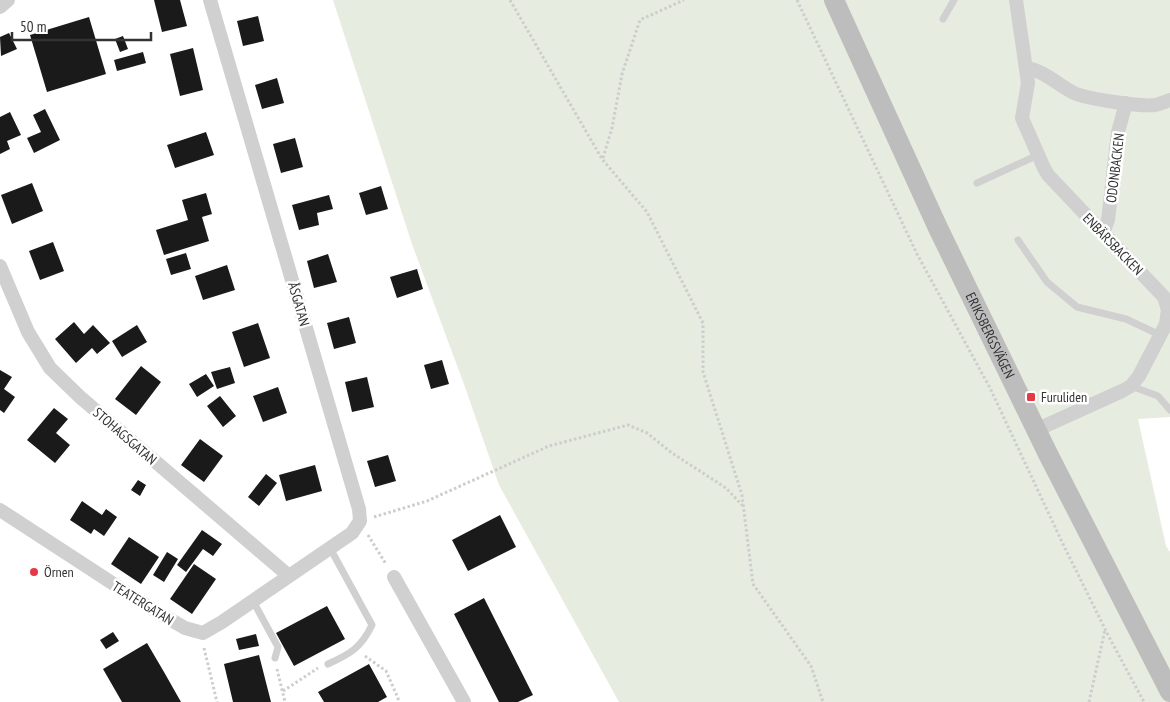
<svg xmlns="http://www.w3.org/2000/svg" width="1170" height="702" font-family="'PT Sans Narrow',sans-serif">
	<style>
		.green { fill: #e6ecdf }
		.building { fill: #1a1a1a }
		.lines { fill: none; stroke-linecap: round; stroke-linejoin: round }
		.path { stroke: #cdcdcd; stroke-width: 3; stroke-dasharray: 2.5 2.5; stroke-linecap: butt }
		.service { stroke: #d0d0d0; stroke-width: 7 }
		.minor { stroke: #d0d0d0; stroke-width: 14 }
		.secondary { stroke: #bdbdbd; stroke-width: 20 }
		.poi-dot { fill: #e63946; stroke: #fff; stroke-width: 2 }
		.labels { text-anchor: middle; stroke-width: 5; stroke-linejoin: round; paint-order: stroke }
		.street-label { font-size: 14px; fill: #333; stroke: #fff }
		.poi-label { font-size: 14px; fill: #333; stroke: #fff; text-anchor: start }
	</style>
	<rect width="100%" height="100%" fill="#fff"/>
	<path class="green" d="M333,0H1170V417L1138,419L1166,546L1170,552V702H619L499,485L465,387L412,244Z"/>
	<path class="building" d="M154,0H180L187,26L162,32Z
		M258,16L264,41L243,46L237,21Z
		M89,17L106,74L47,92L30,35Z
		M9,33L17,49L1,56L0,37Z
		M123,36L128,49L120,52L115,39Z
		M193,48L203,90L180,96L170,54Z
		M143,52L146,63L117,71L114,60Z
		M277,78L284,103L262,109L255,85Z
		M45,109L60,140L34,153L27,138L41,132L33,115Z
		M10,112L21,135L7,141L10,149L0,154V117Z
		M206,132L214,155L175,168L167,145Z
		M295,138L303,167L281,173L273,144Z
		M32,183L43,211L12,224L1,195Z
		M381,186L388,209L366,215L359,193Z
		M206,193L212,214L202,217L209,241L164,255L156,230L188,220L182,200Z
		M329,195L333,209L317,213L319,225L299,230L292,205Z
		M53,242L64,271L40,280L29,251Z
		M186,253L191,269L171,275L166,259Z
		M328,254L337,282L314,288L307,261Z
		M227,265L235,290L203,300L195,276Z
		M417,269L423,289L397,298L390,277Z
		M349,317L356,343L334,349L327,323Z
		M74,322L84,334L93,325L110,343L97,354L92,348L76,363L55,339Z
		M258,323L270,358L244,367L232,332Z
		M137,325L147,342L122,357L112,341Z
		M442,360L449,384L431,389L424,365Z
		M141,366L161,382L136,415L115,399Z
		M230,367L235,383L217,389L211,372Z
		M0,370L12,377L4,389L15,397L4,413L0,410Z
		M206,374L214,386L197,397L189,384Z
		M367,377L374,407L352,412L345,382Z
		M278,387L287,413L263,422L253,396Z
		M220,396L236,416L223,427L207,406Z
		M54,408L68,419L56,433L70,445L55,463L27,440Z
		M200,439L223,456L204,482L181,465Z
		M388,455L396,481L375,487L367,461Z
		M315,465L322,491L286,501L279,475Z
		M266,474L277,483L259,506L248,497Z
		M138,480L146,485L140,496L131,490Z
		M82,501L102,515L106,509L117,517L104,536L94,529L91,534L70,520Z
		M500,515L516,547L468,571L452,540Z
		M202,530L222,544L213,556L203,549L186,572L177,565Z
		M129,537L159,557L141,584L111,564Z
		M167,552L178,559L164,582L153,575Z
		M194,564L216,579L192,614L170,599Z
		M484,598L533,695L518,702H499L454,614Z
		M327,606L345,639L294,666L276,633Z
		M113,632L119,641L106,649L100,640Z
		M256,634L259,646L239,650L236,639Z
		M147,643L164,672L181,702H122L103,669Z
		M259,655L271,702H233L224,664Z
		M369,664L387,697L378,702H324L318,692Z"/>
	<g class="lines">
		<path class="path" d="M510,0L602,159L647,212L703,323V372L742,495L753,584L811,666L823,702
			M797,0L917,254L990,388L1063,544L1109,637L1144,702
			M603,158L612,128L622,74L640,20L684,0
			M374,517L427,501L549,446L628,425L647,433L672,453L726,488L742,505
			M368,535L386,564
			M204,648L217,702
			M365,656L386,671L398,698V702
			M277,669L285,702
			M283,691L318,668
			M1089,702L1105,630"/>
		<path class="service" d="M943,19L954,0
			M977,183L1038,155
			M1018,240L1047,282L1077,307L1126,319L1160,335
			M1131,386L1158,396L1170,410
			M253,601L278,647L275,658
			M328,664C350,654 361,648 372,625L330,548"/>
		<path class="minor" d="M1016,0L1028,83L1022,118L1044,168L1048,175L1164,297L1168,310L1166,324L1139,376L1131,386L1122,391L1036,430
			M0,7L8,0
			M1026,68C1044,70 1059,86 1074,93C1087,99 1142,107 1155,105C1160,104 1165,102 1170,100
			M1103,233L1108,220L1118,132L1126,103
			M0,266L28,332L50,368L80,397L289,576
			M0,510L152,609L185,628L203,633L222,622L352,533L360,521L359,509L210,0
			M394,577L464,702"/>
		<path class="secondary" id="s1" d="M834,0L938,228L1048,454L1170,692"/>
	</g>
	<g class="poi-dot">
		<rect x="1026" y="392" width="10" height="10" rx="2.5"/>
		<circle cx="34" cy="572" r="5"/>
	</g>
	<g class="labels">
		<g class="street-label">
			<text transform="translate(1115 168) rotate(-83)" y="5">ODONBACKEN</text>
			<text transform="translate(1113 244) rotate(46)" y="5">ENBÄRSBACKEN</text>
			<text transform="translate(299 304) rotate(74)" y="5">ÅSGATAN</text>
			<text dy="5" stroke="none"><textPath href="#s1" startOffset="370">ERIKSBERGSVÄGEN</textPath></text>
			<text transform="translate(125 436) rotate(41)" y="5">STOHAGSGATAN</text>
			<text transform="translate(143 603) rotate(32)" y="5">TEATERGATAN</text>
		</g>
		<g class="poi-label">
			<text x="1041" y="402">Furuliden</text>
			<text x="44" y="577">Örnen</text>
		</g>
	</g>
	<path d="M12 32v8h139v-8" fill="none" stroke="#333333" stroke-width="2.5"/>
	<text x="20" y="32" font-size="15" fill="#333333" stroke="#ffffff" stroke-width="4" paint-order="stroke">50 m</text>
</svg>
